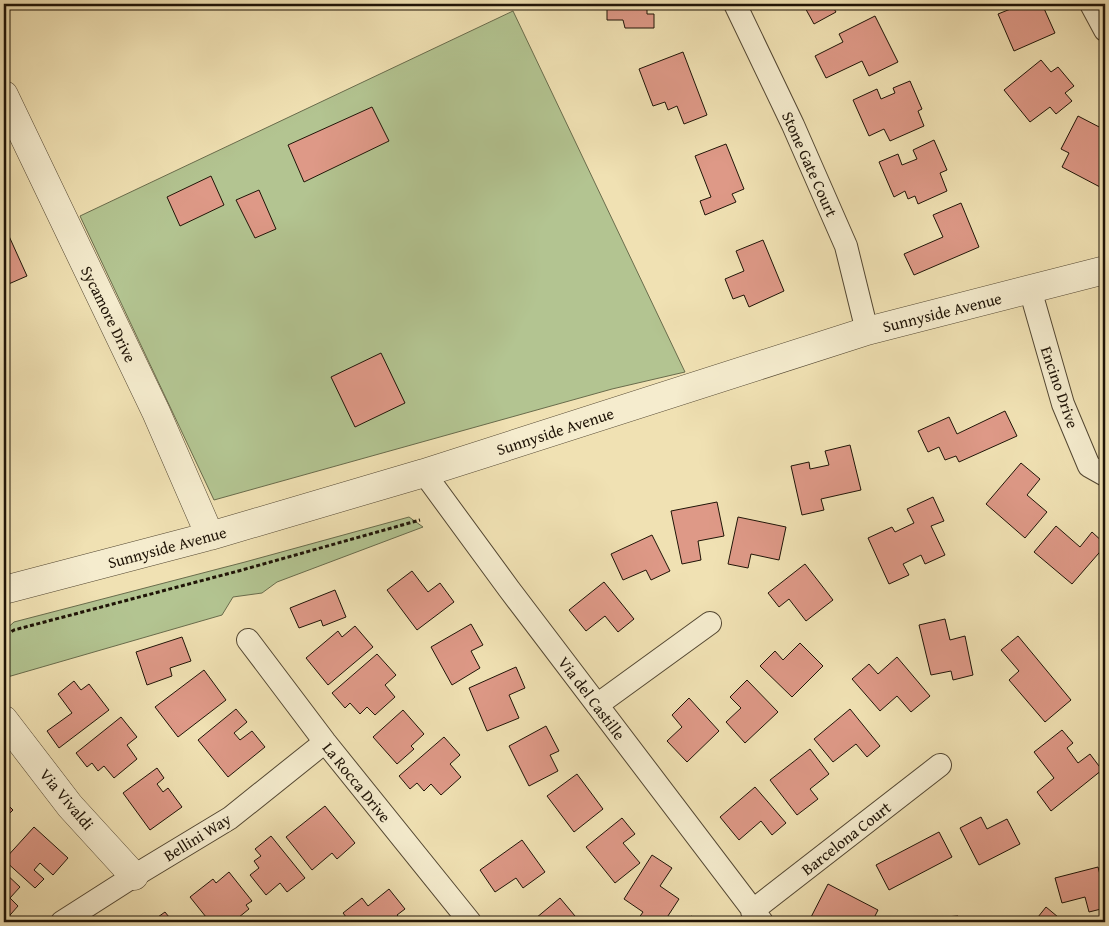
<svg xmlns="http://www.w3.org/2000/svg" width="1109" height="926" font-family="'Gentium Book Plus',serif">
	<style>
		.green { fill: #b3c491; stroke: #696c4c }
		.building { fill: #de9987; stroke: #1f1407 }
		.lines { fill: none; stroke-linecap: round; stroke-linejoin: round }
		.minor-casing { stroke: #534732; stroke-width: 24 }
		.tertiary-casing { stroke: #534732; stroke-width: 29 }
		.path { stroke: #1f1407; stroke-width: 3; stroke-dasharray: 4 2.5; stroke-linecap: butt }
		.minor { stroke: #f5ecce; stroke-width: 22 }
		.tertiary { stroke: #f5ecce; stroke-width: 28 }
		.labels { text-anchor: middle; stroke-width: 5; stroke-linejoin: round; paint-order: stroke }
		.street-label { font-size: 16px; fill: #1f1407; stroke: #f5ecce }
	</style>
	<rect width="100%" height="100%" fill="#f0e1b3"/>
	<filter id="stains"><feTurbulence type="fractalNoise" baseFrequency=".004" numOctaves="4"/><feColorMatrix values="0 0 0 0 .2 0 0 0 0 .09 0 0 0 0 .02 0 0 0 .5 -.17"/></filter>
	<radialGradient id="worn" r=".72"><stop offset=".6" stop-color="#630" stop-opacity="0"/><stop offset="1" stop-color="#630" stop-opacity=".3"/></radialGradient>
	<path class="green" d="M513,11L685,372L612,389L214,500L80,216Z
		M409,517L423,527L277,582L262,593L233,597L222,615L4,678V631L14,622L245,562Z"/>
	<path class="building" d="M607,4H660L647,5V14H654V28H625L623,20H607Z
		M803,4H831L836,12L814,24Z
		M1017,4H1042L1055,33L1014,51L998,14L1018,6Z
		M875,16L898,62L869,76L862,61L826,78L815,56L843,42L839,34Z
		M683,52L707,115L684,124L677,106L668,110L665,102L653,106L639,69Z
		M1041,60L1051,72L1058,67L1074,86L1065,93L1072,101L1056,114L1050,107L1030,122L1004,90Z
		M910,81L922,109L918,111L924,126L890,141L884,129L869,136L853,100L877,89L881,99L895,93L893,88Z
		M372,107L389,141L304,182L288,145Z
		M1078,116L1105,130V178L1100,187L1062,167L1069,153L1061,149Z
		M934,140L947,170L940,173L947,191L918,204L915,196L908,199L905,191L894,197L879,162L898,154L902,165L917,159L913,150Z
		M726,144L744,189L732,194L736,202L705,215L700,201L711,197L695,156Z
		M211,176L224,205L180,226L167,197Z
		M259,190L276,229L255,238L236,200Z
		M961,203L979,247L914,275L904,254L943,237L933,215Z
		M4,225L27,276L4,286Z
		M763,240L784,291L749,307L744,295L733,299L725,279L744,271L736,251Z
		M381,353L405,403L355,427L331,377Z
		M1005,411L1017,436L959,462L956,456L945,460L939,447L928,452L918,431L949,417L957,434Z
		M850,445L861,490L821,499L824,510L802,515L791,466L809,462L810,469L829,465L825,451Z
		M1021,463L1040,479L1027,495L1047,512L1025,538L986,504Z
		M933,497L944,521L931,526L945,555L925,564L921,555L903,564L909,575L889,584L868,538L892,527L895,532L914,523L907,509Z
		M717,502L724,536L698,541L701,560L682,564L671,511Z
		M738,517L786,527L779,560L751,554L748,568L728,564Z
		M1056,526L1080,547L1092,532L1105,544V546L1072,584L1034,552Z
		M652,535L670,571L651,580L646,570L623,580L611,554Z
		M805,564L833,600L806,621L789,599L779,607L768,593Z
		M412,571L428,592L440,583L454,602L417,630L387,590Z
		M604,582L634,619L618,632L605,616L586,631L569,610Z
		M335,590L346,617L323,626L321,620L299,628L290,608Z
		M945,619L950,640L965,636L973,675L953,680L951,671L931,675L919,625Z
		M471,624L483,645L471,651L480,668L452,685L431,647Z
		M355,626L373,647L328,685L306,658L338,631L342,637Z
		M1018,636L1071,700L1045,722L1009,680L1019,671L1001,650Z
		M182,637L191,661L170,668L172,676L147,685L136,652Z
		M800,643L823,666L792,697L760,666L775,651L783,660Z
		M377,654L396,675L385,685L395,697L375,715L367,707L360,714L350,703L345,708L332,693Z
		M897,657L930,696L911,712L897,696L880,711L852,679L869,664L878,674Z
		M516,667L525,688L509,695L519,718L487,731L469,688Z
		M204,670L226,700L178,737L155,707Z
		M747,680L778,712L745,743L726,722L741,708L730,697Z
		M74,681L81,690L89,684L109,710L59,748L47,731L72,713L58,694Z
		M689,698L719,731L687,762L667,741L682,727L672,715Z
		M236,709L247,722L234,733L240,740L252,731L265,747L228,777L198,740Z
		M850,709L880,746L867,757L856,744L833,762L814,739Z
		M403,710L424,734L411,746L414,749L397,764L373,737Z
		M121,717L137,737L127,745L137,759L114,778L104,766L98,771L92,763L87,767L76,753Z
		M546,726L559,751L550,755L558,771L529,786L509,746Z
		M1062,730L1073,743L1067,748L1078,763L1090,754L1102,770L1051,811L1037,792L1054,778L1034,752Z
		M444,737L460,755L450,764L461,777L441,795L431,784L424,791L417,783L410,789L399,776Z
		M810,749L829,774L810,789L818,799L797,815L770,780Z
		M157,768L164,778L157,784L163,792L168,788L182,807L150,830L123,793Z
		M577,774L603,809L574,832L547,796Z
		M755,787L786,823L772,835L761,821L739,840L720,817Z
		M4,801L13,810L4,819Z
		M325,806L355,843L337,859L332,853L312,870L286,837Z
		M981,817L987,829L1007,819L1020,844L979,865L960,828Z
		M622,818L635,834L623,843L640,863L615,883L586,847Z
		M34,827L68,858L53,875L40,863L34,870L44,879L35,888L4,860Z
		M939,832L952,857L889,890L876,865Z
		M271,836L305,878L287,892L280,883L266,895L250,875L259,868L254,861L261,856L255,849Z
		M522,840L545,872L523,888L516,878L495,892L480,870Z
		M652,855L672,868L660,886L679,899L664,922H636L643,912L624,899Z
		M1098,867L1105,894V908L1089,912L1085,897L1062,903L1055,878Z
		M4,872L20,887L10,898L18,906L4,922Z
		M229,872L252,901L246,905L249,909L233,922H210L190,897L213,879L216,883Z
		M828,884L878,910L872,922H811L809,921Z
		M389,889L405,909L397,915L403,922H350L343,913L362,898L368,906Z
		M560,898L580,922H539L536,918Z
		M1046,907L1064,922H1034Z
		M165,912L173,922H151Z
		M691,916L700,922H686Z
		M958,916L959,922H946L945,917Z"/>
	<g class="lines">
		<g class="minor-casing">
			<path id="minor" d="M735,4L793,125L846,246L867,331
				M1091,4L1105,30
				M1030,289L1063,404L1089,466L1105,475
				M424,473L509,589L762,922
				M248,640L325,742L470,922
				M597,705L710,623
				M752,911L940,765
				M62,922L134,876L230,818L325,742"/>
		</g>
		<g class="tertiary-casing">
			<path id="tertiary" d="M4,95L156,412L210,536
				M4,590L210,536L424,473L867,331L1105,270
				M4,720L70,806L134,876"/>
		</g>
		<path class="path" d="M6,635L14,630L242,570L420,520"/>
		<use href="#minor" class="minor"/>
		<use href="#tertiary" class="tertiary"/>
	</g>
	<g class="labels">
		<g class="street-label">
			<text transform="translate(810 164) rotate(66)" y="6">Stone Gate Court</text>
			<text transform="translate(942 312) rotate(-14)" y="6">Sunnyside Avenue</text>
			<text transform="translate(109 314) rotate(64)" y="6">Sycamore Drive</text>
			<text transform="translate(1060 387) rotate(71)" y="6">Encino Drive</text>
			<text transform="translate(555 431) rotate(-18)" y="6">Sunnyside Avenue</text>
			<text transform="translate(167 547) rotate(-15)" y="6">Sunnyside Avenue</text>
			<text transform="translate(592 698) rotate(53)" y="6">Via del Castille</text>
			<text transform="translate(357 782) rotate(51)" y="6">La Rocca Drive</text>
			<text transform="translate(67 799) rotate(50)" y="6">Via Vivaldi</text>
			<text transform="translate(197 837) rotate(-32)" y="6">Bellini Way</text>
			<text transform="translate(846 838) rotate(-38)" y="6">Barcelona Court</text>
		</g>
	</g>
	<rect width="1109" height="926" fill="none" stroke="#f0e1b3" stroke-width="20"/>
	<rect x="5" y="5" width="1099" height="916" fill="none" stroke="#1f1407" stroke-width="2.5"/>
	<rect x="10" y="10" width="1089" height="906" fill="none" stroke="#1f1407"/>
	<rect width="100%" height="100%" filter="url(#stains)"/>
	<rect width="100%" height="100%" fill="url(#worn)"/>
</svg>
